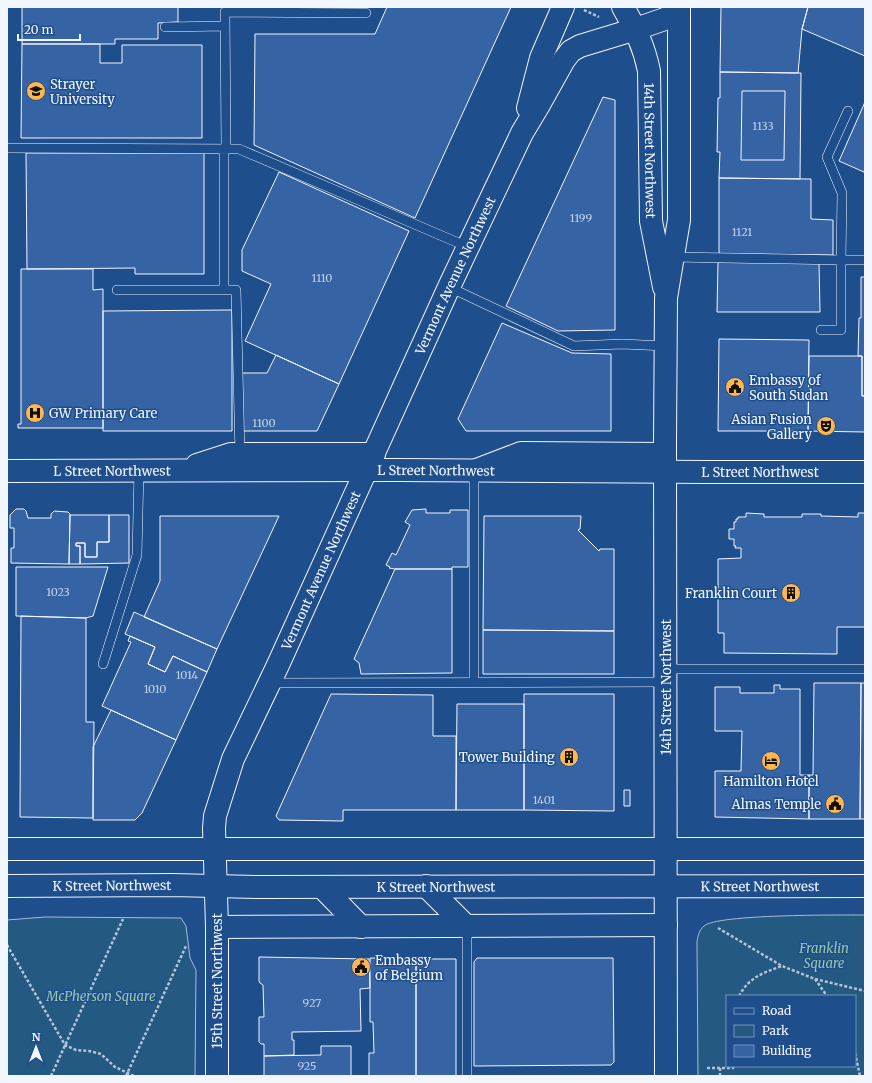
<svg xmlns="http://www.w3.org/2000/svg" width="872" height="1083" font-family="Merriweather,serif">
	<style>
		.green { fill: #245a82; stroke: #a8bbd7; fill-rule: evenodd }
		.building { fill: #3563a3; stroke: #f2f6ff }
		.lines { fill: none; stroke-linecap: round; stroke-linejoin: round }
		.lane-casing { stroke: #f2f6ff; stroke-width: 10 }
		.secondary-casing { stroke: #f2f6ff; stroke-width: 24 }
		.primary-casing { stroke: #f2f6ff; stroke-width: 24 }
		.highway-casing { stroke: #f2f6ff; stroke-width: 24 }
		.path { stroke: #b3c4dc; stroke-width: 2.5; stroke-dasharray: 3 2; stroke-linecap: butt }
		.lane { stroke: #1f4e8c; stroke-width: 9 }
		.secondary { stroke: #1f4e8c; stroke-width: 22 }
		.primary { stroke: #1f4e8c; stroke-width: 22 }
		.highway { stroke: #1f4e8c; stroke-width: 22 }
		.labels { text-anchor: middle; stroke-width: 3; stroke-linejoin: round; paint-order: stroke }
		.number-label { font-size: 11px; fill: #c3d1e8 }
		.poi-label { font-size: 13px; fill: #f2f6ff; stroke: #1f4e8c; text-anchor: start }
		.street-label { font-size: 13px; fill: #f2f6ff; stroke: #1f4e8c }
		.park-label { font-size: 13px; font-style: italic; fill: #97c8a6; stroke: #1f4e8c }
	</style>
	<rect width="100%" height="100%" fill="#1f4e8c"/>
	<path class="green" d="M865,915V1076H698L697,942C698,936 699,930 704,926C717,914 840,915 865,915ZM727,996H855V1066H727Z
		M45,917L181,918L186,926L190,958L196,970L195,1076H7V920Z"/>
	<path class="building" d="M22,7H178V22L158,23V39H115V44H22Z
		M387,7H511L415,218L254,145L255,34H375Z
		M721,7H808L802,29L798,73L720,72Z
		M808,7H865V56L802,29Z
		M22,44H100V63H122V45H202V138H21Z
		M720,72L801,73L800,179L719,178L720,152H717L718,98H720Z
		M742,91H785L784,160H741Z
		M603,97L615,100V330L558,331L506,306Z
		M865,102V169L864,172L839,161Z
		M26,153H204V274H135V268L27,269Z
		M279,172L409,231L339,384L245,341L271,284L242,271V250Z
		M719,178L811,179V219L833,220V255L719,254Z
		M718,262H819L820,312H717Z
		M21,269H93V290L103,289V428H18V424H21Z
		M861,277H865V396H862V356H858L859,318H861Z
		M232,310V431H103V311Z
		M502,323L572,353L611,354V431H466L458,419Z
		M719,339L809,340L808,431H718Z
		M276,355L339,384L317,431H242V373H267Z
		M809,356H862V396H865V432L808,431Z
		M16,509H24L26,511L28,518H51V514L54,511L68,512L70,514L69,564L11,563V548H14V528H10V515Z
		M426,509V513H450V510H468V567H452V569H395L389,568L390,567L386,565L392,553L396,555L410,525L405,522L412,510Z
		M746,513L764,514V517H802V514H821V516L858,517V513H865V627H837V654L724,653V633H718V559L741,558V548H735L736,546H734V539H729V529H734V522H736V519H738V517H746Z
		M70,515H109V542H97V557H85V543H76V546H80V564H69Z
		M109,515H129V563L80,564V546H76V543H85V557H97V542H109Z
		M160,516H279L217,649L144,617L160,581Z
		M484,516H581L580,529L578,530L599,551L600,549H614V631L483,630Z
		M16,567H108L93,616L86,618L16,616Z
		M395,569H452V673L361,674L359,663L354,659Z
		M134,612L217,649L207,672L173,656L165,672L148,664L155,647L125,634Z
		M21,616L86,618V722H94L93,818L20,817Z
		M483,630L614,631V674H483Z
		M130,636L155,647L148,664L165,672L173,656L207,672L176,740L102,706L131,642L128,641Z
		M814,683H861L860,819H809V775H813Z
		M861,683H865V819H860Z
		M774,685H780V689H800V775H809V819L715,817V771H741L742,731H715V687H740V693H774Z
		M331,694L433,695V736H456V810H343V821L279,820L276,816Z
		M524,694H614V811L524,810Z
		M457,704H524V810H456Z
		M111,710L176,740L142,813L135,820H93V747Z
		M624,790H630V806H624Z
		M259,957L369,959L370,988L360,989L361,1031L292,1032V1040H294V1055L264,1056V1044H261L259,1042V1017H264L263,985L260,983L259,981Z
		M370,958L416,959V1076H369V1053H374L373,1022H370Z
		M477,958H613L614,1062L611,1065L474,1066V962Z
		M416,959H456V1076H416Z
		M321,1046H351V1076H264V1056L321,1055Z"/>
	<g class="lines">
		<g class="lane-casing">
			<path id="lane" d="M165,27L225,26
				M848,111L827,157L842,193L841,260H865
				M7,148L239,149L468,247
				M224,149V290H236L240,455
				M226,149L225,12L366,13
				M673,257L841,260V330H821
				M449,287L574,346L622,344L665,346
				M117,290H224
				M474,471V683
				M103,664L137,555L139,470
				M666,669H865
				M269,683L666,682
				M467,1076V927"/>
		</g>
		<g class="secondary-casing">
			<g id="secondary">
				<path d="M528,108L541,58L563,7"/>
				<path d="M197,465L231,454H374"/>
				<path id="s1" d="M7,471L400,470L708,472H865"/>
				<path d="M7,849H865"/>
				<path d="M217,927L666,925"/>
				<path id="s2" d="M217,1076V927L214,828L215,816L233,759L278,665L449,287L522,133L540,103L564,60L571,51L580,46L636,29L679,14"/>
			</g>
		</g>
		<g class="primary-casing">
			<g id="primary">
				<path id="s3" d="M623,7C635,28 644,46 649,71L651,221L664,287"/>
				<path d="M474,471L521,453L665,454"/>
				<path d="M666,1076L665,442L666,298L679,220V7"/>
			</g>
		</g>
		<g class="highway-casing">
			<g id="highway">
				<path id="s4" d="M7,886L172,885L257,887L865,886"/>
				<path d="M426,886L467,927"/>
				<path d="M322,887L361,927"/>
			</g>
		</g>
		<path class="path" d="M584,10L599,17
			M718,928L782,966L815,979L865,991
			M7,945L65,1045L76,1050L89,1051L101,1054L115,1067L134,1076
			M815,979L827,996
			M739,996C749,977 763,973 782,966
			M855,1053L860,1076
			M707,1068H720
			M51,1076L123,919
			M126,1076L186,946
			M720,1076V1068H733V1066"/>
		<use href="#lane" class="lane"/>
		<use href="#secondary" class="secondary"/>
		<use href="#primary" class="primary"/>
		<use href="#highway" class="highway"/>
	</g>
	<defs>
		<g id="university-disc" transform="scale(1)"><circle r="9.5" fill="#ffb74d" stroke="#1f4e8c"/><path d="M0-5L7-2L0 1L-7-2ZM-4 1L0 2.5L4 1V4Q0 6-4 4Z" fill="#111"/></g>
		<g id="civic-disc" transform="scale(1)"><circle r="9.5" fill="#ffb74d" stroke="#1f4e8c"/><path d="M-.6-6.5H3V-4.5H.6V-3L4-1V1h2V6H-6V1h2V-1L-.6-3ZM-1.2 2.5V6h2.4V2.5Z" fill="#111"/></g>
		<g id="hospital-disc" transform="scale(1)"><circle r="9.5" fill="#ffb74d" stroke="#1f4e8c"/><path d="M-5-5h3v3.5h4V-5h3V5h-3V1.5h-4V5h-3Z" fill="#111"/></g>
		<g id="theatre-disc" transform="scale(1)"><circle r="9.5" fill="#ffb74d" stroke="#1f4e8c"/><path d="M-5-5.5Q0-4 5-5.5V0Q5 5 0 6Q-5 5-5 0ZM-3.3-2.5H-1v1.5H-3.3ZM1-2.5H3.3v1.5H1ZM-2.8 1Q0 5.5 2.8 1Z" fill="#111"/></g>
		<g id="building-disc" transform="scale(1)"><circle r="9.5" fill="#ffb74d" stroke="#1f4e8c"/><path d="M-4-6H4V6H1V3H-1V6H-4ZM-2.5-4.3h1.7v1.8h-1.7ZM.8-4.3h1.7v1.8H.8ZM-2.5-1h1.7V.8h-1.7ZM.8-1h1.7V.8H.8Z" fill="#111"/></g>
		<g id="hotel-disc" transform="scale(1)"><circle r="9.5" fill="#ffb74d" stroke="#1f4e8c"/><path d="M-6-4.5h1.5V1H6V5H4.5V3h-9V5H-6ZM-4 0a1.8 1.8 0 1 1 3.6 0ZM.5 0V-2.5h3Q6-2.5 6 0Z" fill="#111"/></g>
	</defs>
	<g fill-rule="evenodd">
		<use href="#university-disc" x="36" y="91"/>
		<use href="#civic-disc" x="735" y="387"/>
		<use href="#hospital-disc" x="35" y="413"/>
		<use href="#theatre-disc" x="826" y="426"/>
		<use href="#building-disc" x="791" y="593"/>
		<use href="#building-disc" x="569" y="757"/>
		<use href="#hotel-disc" x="771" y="761"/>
		<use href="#civic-disc" x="835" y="804"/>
		<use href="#civic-disc" x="361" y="967"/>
	</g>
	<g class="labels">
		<g class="number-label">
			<text x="763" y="130">1133</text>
			<text x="581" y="222">1199</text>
			<text x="742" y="236">1121</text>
			<text x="322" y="282">1110</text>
			<text x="264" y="427">1100</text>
			<text x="58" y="596">1023</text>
			<text x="187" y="679">1014</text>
			<text x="155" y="693">1010</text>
			<text x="544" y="804">1401</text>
			<text x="312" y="1007">927</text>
			<text x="307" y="1070">925</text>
		</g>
		<g class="poi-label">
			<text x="50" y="89">Strayer<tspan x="50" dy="15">University</tspan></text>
			<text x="749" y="385">Embassy of<tspan x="749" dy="15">South Sudan</tspan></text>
			<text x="49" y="418">GW Primary Care</text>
			<text x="812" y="424" text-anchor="end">Asian Fusion<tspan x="812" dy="15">Gallery</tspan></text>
			<text x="777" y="598" text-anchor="end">Franklin Court</text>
			<text x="555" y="762" text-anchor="end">Tower Building</text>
			<text x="771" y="786" text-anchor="middle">Hamilton Hotel</text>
			<text x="821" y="809" text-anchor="end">Almas Temple</text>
			<text x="375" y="965">Embassy<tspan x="375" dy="15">of Belgium</tspan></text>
		</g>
		<g class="street-label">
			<text dy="5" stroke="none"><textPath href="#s3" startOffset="149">14th Street Northwest</textPath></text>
			<text dy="5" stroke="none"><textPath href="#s2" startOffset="852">Vermont Avenue Northwest</textPath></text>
			<text dy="5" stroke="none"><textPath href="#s1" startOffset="105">L Street Northwest</textPath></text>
			<text dy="5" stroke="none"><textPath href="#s1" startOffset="429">L Street Northwest</textPath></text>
			<text dy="5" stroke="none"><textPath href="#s1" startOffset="753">L Street Northwest</textPath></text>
			<text dy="5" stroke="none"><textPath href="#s2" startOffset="528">Vermont Avenue Northwest</textPath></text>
			<text transform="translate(666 687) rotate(-90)" y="5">14th Street Northwest</text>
			<text dy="5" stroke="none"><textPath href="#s4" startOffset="105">K Street Northwest</textPath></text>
			<text dy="5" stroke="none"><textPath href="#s4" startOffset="753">K Street Northwest</textPath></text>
			<text dy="5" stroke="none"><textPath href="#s4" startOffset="429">K Street Northwest</textPath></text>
			<text transform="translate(217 981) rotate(-90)" y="5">15th Street Northwest</text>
		</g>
		<g class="park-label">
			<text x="824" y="953">Franklin<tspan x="824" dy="15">Square</tspan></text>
			<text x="101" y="1001">McPherson Square</text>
		</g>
	</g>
	<rect width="872" height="1083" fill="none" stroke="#f2f6ff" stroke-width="16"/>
	<rect x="726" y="995" width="130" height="72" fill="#1f4e8c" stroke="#7391ba"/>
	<rect x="734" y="1008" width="20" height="6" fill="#1f4e8c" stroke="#7391ba"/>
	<text x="762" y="1015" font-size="12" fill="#f2f6ff">Road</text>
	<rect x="734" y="1025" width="20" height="12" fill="#245a82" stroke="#7391ba"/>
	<text x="762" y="1035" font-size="12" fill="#f2f6ff">Park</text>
	<rect x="734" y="1045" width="20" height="12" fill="#3563a3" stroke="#7391ba"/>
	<text x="762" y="1055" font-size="12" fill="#f2f6ff">Building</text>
	<g transform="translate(36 1047)" stroke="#1f4e8c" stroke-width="3" paint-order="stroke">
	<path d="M0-3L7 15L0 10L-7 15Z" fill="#f2f6ff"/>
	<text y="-6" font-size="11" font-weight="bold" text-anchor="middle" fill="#f2f6ff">N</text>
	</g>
	<path d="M18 34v6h62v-6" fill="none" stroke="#f2f6ff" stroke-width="2"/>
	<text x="24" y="34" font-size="12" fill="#f2f6ff" stroke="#1f4e8c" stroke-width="3" paint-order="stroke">20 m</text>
</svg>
